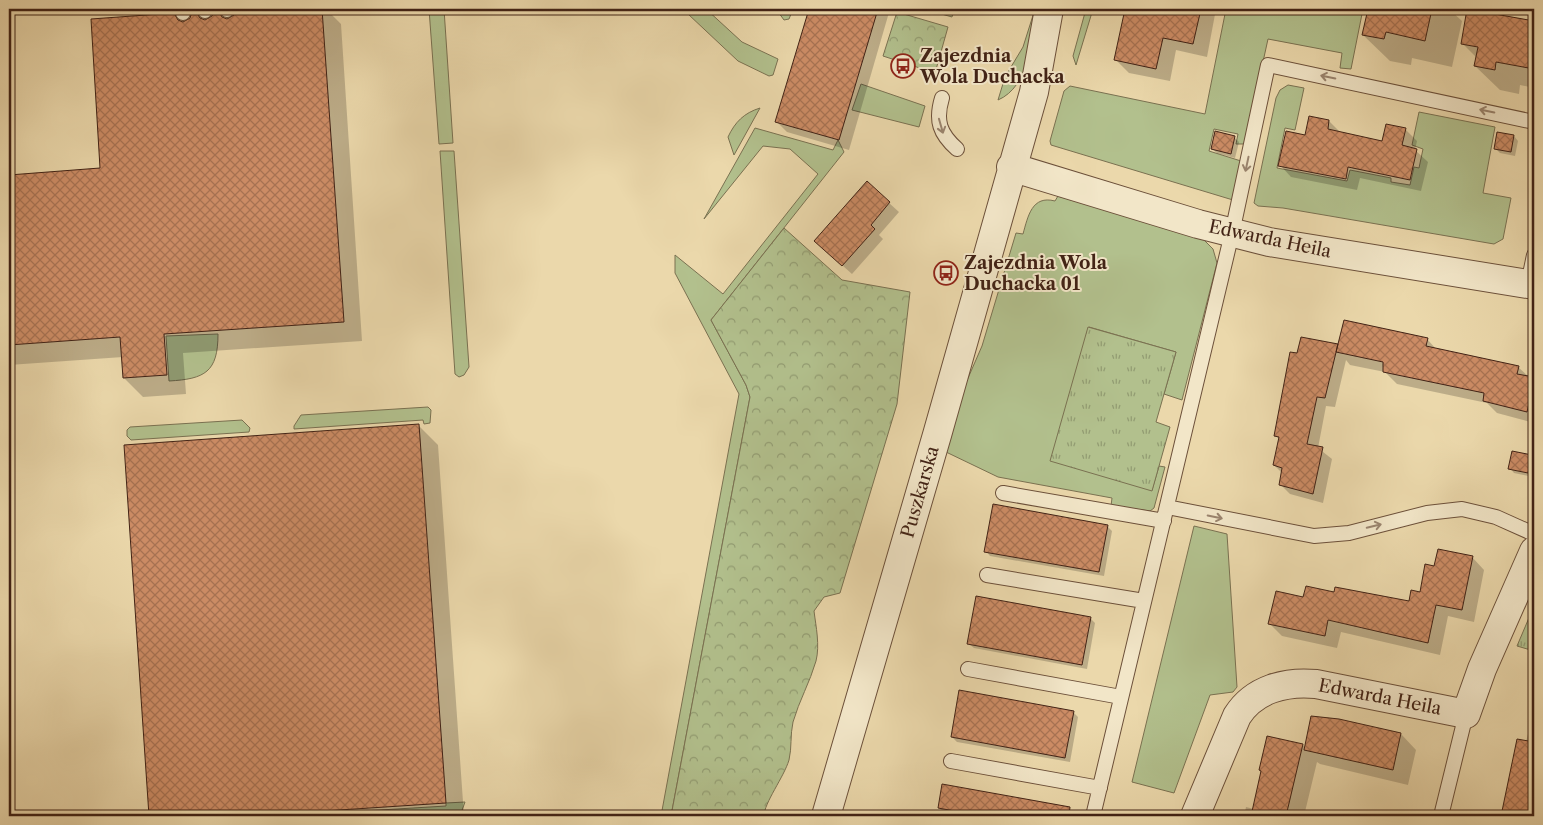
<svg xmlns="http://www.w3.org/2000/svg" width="1543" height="825" font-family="'Libre Caslon Text',serif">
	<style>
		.green { fill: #b2c08d; stroke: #7a7151 }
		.forest { fill: url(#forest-crowns); stroke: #7a7151 }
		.park { fill: url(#park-tufts); stroke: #7a7151 }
		.shadow { fill: #0003 }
		.building { fill: url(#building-cross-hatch); stroke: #412215 }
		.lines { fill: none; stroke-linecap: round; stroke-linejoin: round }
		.service-casing { stroke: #6c503a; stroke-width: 16 }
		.minor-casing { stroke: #6c503a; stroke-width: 30 }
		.service { stroke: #f2e6c8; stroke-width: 14 }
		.minor { stroke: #f2e6c8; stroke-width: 28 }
		.oneway { stroke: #9a846e }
		.labels { text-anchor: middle; stroke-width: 4; stroke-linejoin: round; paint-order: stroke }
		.poi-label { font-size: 18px; font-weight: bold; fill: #412215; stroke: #f2e6c8; text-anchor: start }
		.street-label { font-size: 18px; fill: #412215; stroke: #f2e6c8 }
	</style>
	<defs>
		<pattern id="forest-crowns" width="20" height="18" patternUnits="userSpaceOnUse" patternTransform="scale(1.25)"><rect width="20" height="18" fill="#b2c08d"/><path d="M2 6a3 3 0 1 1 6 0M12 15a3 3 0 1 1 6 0" fill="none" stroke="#929c72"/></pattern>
		<pattern id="park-tufts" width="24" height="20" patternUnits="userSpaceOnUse" patternTransform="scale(1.25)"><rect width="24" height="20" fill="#b2c08d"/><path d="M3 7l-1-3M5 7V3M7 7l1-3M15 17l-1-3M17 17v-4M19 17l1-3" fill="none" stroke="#929c72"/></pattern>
		<pattern id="building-cross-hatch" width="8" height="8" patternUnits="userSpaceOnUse" patternTransform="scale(1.25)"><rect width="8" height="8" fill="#cc8c65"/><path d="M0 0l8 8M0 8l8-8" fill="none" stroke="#a77252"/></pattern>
	</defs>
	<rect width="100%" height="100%" fill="#ebd8ab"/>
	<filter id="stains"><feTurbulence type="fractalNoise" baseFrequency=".004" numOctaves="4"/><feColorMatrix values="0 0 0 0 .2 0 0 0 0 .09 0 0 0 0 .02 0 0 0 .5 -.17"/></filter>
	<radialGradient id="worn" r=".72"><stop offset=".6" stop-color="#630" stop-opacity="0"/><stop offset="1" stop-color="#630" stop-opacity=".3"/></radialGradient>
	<path class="green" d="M429,9H444L453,143L439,144Z
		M689,9H706L742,42L778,59L773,75L769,76L738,61L688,14Z
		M776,9H793L789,19L784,20Z
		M1035,9H1041C1033,38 1029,87 998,100L1005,77L1023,47Z
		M1086,9H1093L1076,65L1073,56Z
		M1226,9H1363L1351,69L1340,68L1342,53L1268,39L1245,144H1236L1238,134L1214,129L1209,151L1241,161L1233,200L1051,145L1050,141L1064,91L1070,86L1205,114Z
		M861,84L925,106L919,127L852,110Z
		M1288,85L1304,88L1295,130L1285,128L1277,168L1347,181L1350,170L1391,178V182L1410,185L1414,167L1419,168L1423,149L1412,145L1419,112L1495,127L1483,193L1511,198L1503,239L1494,244L1283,208L1258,206L1254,203L1276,98L1280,90Z
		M760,108L734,155L728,137C735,122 744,113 760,108Z
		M755,128L833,150L838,140L844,152L711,320L746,385L750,397L671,816H661L739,394L675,273V255L723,294L818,174L790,149L763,146L704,219Z
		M440,151H454L469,367L464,375L459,377L455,374Z
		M1058,196L1202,238L1213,249L1217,263L1182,400L1164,394L1176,352L1089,327L1152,490L1159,466L1165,467L1154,508L1150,511L1111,506L1112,498L998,477L946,452L965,385L982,346L1016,233L1023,234C1028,216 1032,195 1055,201Z
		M218,334C218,372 205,379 169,381L166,336Z
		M428,407L431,410L430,423L424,424L423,420L294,429V426L301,415Z
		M242,420L250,428L249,432L131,440L127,436V430L130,427Z
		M1194,526L1227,534L1237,687L1233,692L1210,695L1174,793L1132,782Z
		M465,802L460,816L298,815L446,806V803Z"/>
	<path class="forest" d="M924,9H954L952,17Z
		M897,12L948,27L935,73L883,56Z
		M784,228L842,280L910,292L897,404L840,593L824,597L814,611C816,627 820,645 816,661C810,682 799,701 793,722C790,735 792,748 789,760C784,777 764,803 764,816H671L750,397L746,385L711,320Z"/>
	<path class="park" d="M1088,327L1176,352L1156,422L1170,427L1152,491L1050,461Z
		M1534,606V651L1517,646Z"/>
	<path class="shadow" d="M257,9H326L341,24L362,341L183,353L186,394L143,397L124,378L123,357L9,365V176L102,169L174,15L184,23L196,13L206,21L218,12L226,20L235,16L237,10Z
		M810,9H890L849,150L787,132L777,122Z
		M1126,9H1216L1207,57L1176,50L1170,81L1129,73L1116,60Z
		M1369,9H1449L1462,21L1452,67L1412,58L1411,65L1390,61L1363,35Z
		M1533,22L1534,88L1520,85L1519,94L1500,90L1475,66L1477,58L1462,43Z
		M1329,121L1341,133L1383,143L1405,129L1417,141L1415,150L1428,162L1421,191L1360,178L1357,190L1291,177L1280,165L1306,136Z
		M1514,136L1518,141L1515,156L1500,153L1495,148Z
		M1234,137L1239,142L1235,158L1217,153L1212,149Z
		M867,183L899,212L879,235L883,239L852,274L815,241Z
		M1427,339L1437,350L1518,367L1529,377L1534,378V423L1497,413L1487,403L1397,384L1385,372L1350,365L1346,360L1335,407L1326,406L1318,448L1332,459L1323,503L1290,494L1280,484L1282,473L1274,465L1280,440L1275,435L1298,355L1337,345Z
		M419,426L438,445L464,816H150L126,446Z
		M1531,456L1534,459L1533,477L1514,473L1510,468Z
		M1107,526L1112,531L1104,576L990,556L986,551Z
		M1472,557L1484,570L1474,622L1448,616L1440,655L1341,632L1337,648L1282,636L1270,624L1304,598L1335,593L1410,603L1421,593L1435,567Z
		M1090,618L1095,623L1087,669L974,648L969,644Z
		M1073,712L1078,717L1070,762L957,742L952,737Z
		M1532,717H1534V816H1502L1518,740L1526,742Z
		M1401,734L1416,750L1408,785L1320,764L1317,762L1304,816H1244L1246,807L1254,809L1303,745L1305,747Z
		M939,808L1061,810L1060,816H964L944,813Z"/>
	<path class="building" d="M236,9H322L344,322L164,334L167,375L123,378L120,337L9,345V175L100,168L91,19L174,13L178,20L183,22L190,18L192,12H196L200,18L205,20L212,16L214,11L218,10L222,17L227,19L234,15Z
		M809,9H878L839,140L775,122Z
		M1125,9H1201L1193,44L1163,38L1156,69L1114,60Z
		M1368,9H1432L1425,41L1386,32L1384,39L1362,35Z
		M1467,9L1534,21V69L1496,62L1495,70L1474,66L1478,47L1461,44Z
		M1309,116L1329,120L1328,129L1382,141L1386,124L1406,128L1402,145L1417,149L1410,180L1348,167L1346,179L1278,166L1286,131L1305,135Z
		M1215,131L1235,136L1231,154L1211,149Z
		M1497,132L1514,135L1511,152L1494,149Z
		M867,181L890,202L871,225L875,229L842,266L814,241Z
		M1344,320L1428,338L1426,346L1519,366L1517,374L1534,377V394H1531L1527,412L1483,401L1484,393L1383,372V362L1336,352Z
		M1301,337L1338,344L1325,398L1317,397L1307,444L1323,447L1313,494L1279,485L1282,468L1273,465L1279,437L1274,436L1290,352L1297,353Z
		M419,424L446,803L248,816H149L124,445Z
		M1512,451L1532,455L1528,473L1508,469Z
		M993,504L1108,525L1099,572L984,552Z
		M1438,549L1473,556L1462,610L1436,605L1428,643L1328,620L1325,636L1268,624L1276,591L1303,597L1306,586L1334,592L1335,587L1409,601L1411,590L1420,592L1425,564L1434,566Z
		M976,596L1091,617L1082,665L967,644Z
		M959,690L1074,711L1065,758L951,737Z
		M1311,716L1339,719L1401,733L1393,770L1304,750Z
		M1267,736L1303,744L1286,816H1251L1261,771L1259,770Z
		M1517,739L1534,742V816H1501Z
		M942,784L1070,807L1069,816H982L938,808Z"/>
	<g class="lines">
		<g class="service-casing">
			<path id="service" d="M183,9V13
				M205,9V11
				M227,9V10
				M942,98C935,121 940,134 957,149
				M1528,284L1534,255
				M1003,493L1164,521
				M1167,507L1314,536L1349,533L1427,513L1462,509L1496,517L1534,534
				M987,575L1144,601
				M968,669L1121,697
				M951,761L1100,788
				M1093,816L1232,233L1268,65L1534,122
				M1441,816L1466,714"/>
		</g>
		<g class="minor-casing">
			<path id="minor" d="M1011,167L1198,224L1269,242L1534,285
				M826,816L937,435L1034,92L1049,9
				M1195,816L1237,716C1254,689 1286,681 1316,684L1466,714L1482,669L1534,551"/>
		</g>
		<use href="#service" class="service"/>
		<use href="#minor" class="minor"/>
	</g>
	<defs><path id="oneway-shaft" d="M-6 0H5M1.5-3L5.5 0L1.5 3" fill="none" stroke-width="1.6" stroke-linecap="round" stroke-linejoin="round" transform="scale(1.25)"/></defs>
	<g class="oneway">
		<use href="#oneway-shaft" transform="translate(1328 77) rotate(-168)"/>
		<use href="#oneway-shaft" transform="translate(1487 111) rotate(-168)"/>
		<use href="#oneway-shaft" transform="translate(941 126) rotate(74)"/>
		<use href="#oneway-shaft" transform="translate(1247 164) rotate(102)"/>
		<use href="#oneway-shaft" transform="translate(1215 517) rotate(12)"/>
		<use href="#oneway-shaft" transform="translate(1374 526) rotate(-14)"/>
	</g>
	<defs>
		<g id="bus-ring" transform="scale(1.25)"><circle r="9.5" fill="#f2e6c8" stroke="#8f2418" stroke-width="1.5"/><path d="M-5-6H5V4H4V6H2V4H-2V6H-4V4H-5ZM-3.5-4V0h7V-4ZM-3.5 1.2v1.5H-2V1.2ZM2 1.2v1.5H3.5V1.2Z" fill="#8f2418"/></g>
	</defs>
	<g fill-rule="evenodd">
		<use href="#bus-ring" x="903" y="66"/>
		<use href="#bus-ring" x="946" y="273"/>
	</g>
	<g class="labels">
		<g class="poi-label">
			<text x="920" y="62">Zajezdnia<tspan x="920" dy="21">Wola Duchacka</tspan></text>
			<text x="964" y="269">Zajezdnia Wola<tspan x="964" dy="21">Duchacka 01</tspan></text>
		</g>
		<g class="street-label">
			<text transform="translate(1270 239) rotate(12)" y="6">Edwarda Heila</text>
			<text transform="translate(920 492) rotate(-74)" y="6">Puszkarska</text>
			<text transform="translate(1380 697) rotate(11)" y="6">Edwarda Heila</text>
		</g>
	</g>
	<rect width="1543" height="825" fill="none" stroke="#ebd8ab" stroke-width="30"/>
	<rect x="10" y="10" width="1523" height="805" fill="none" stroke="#412215" stroke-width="2.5"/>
	<rect x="15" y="15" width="1513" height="795" fill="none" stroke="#412215"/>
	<rect width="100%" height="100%" filter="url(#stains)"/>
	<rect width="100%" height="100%" fill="url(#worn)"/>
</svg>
